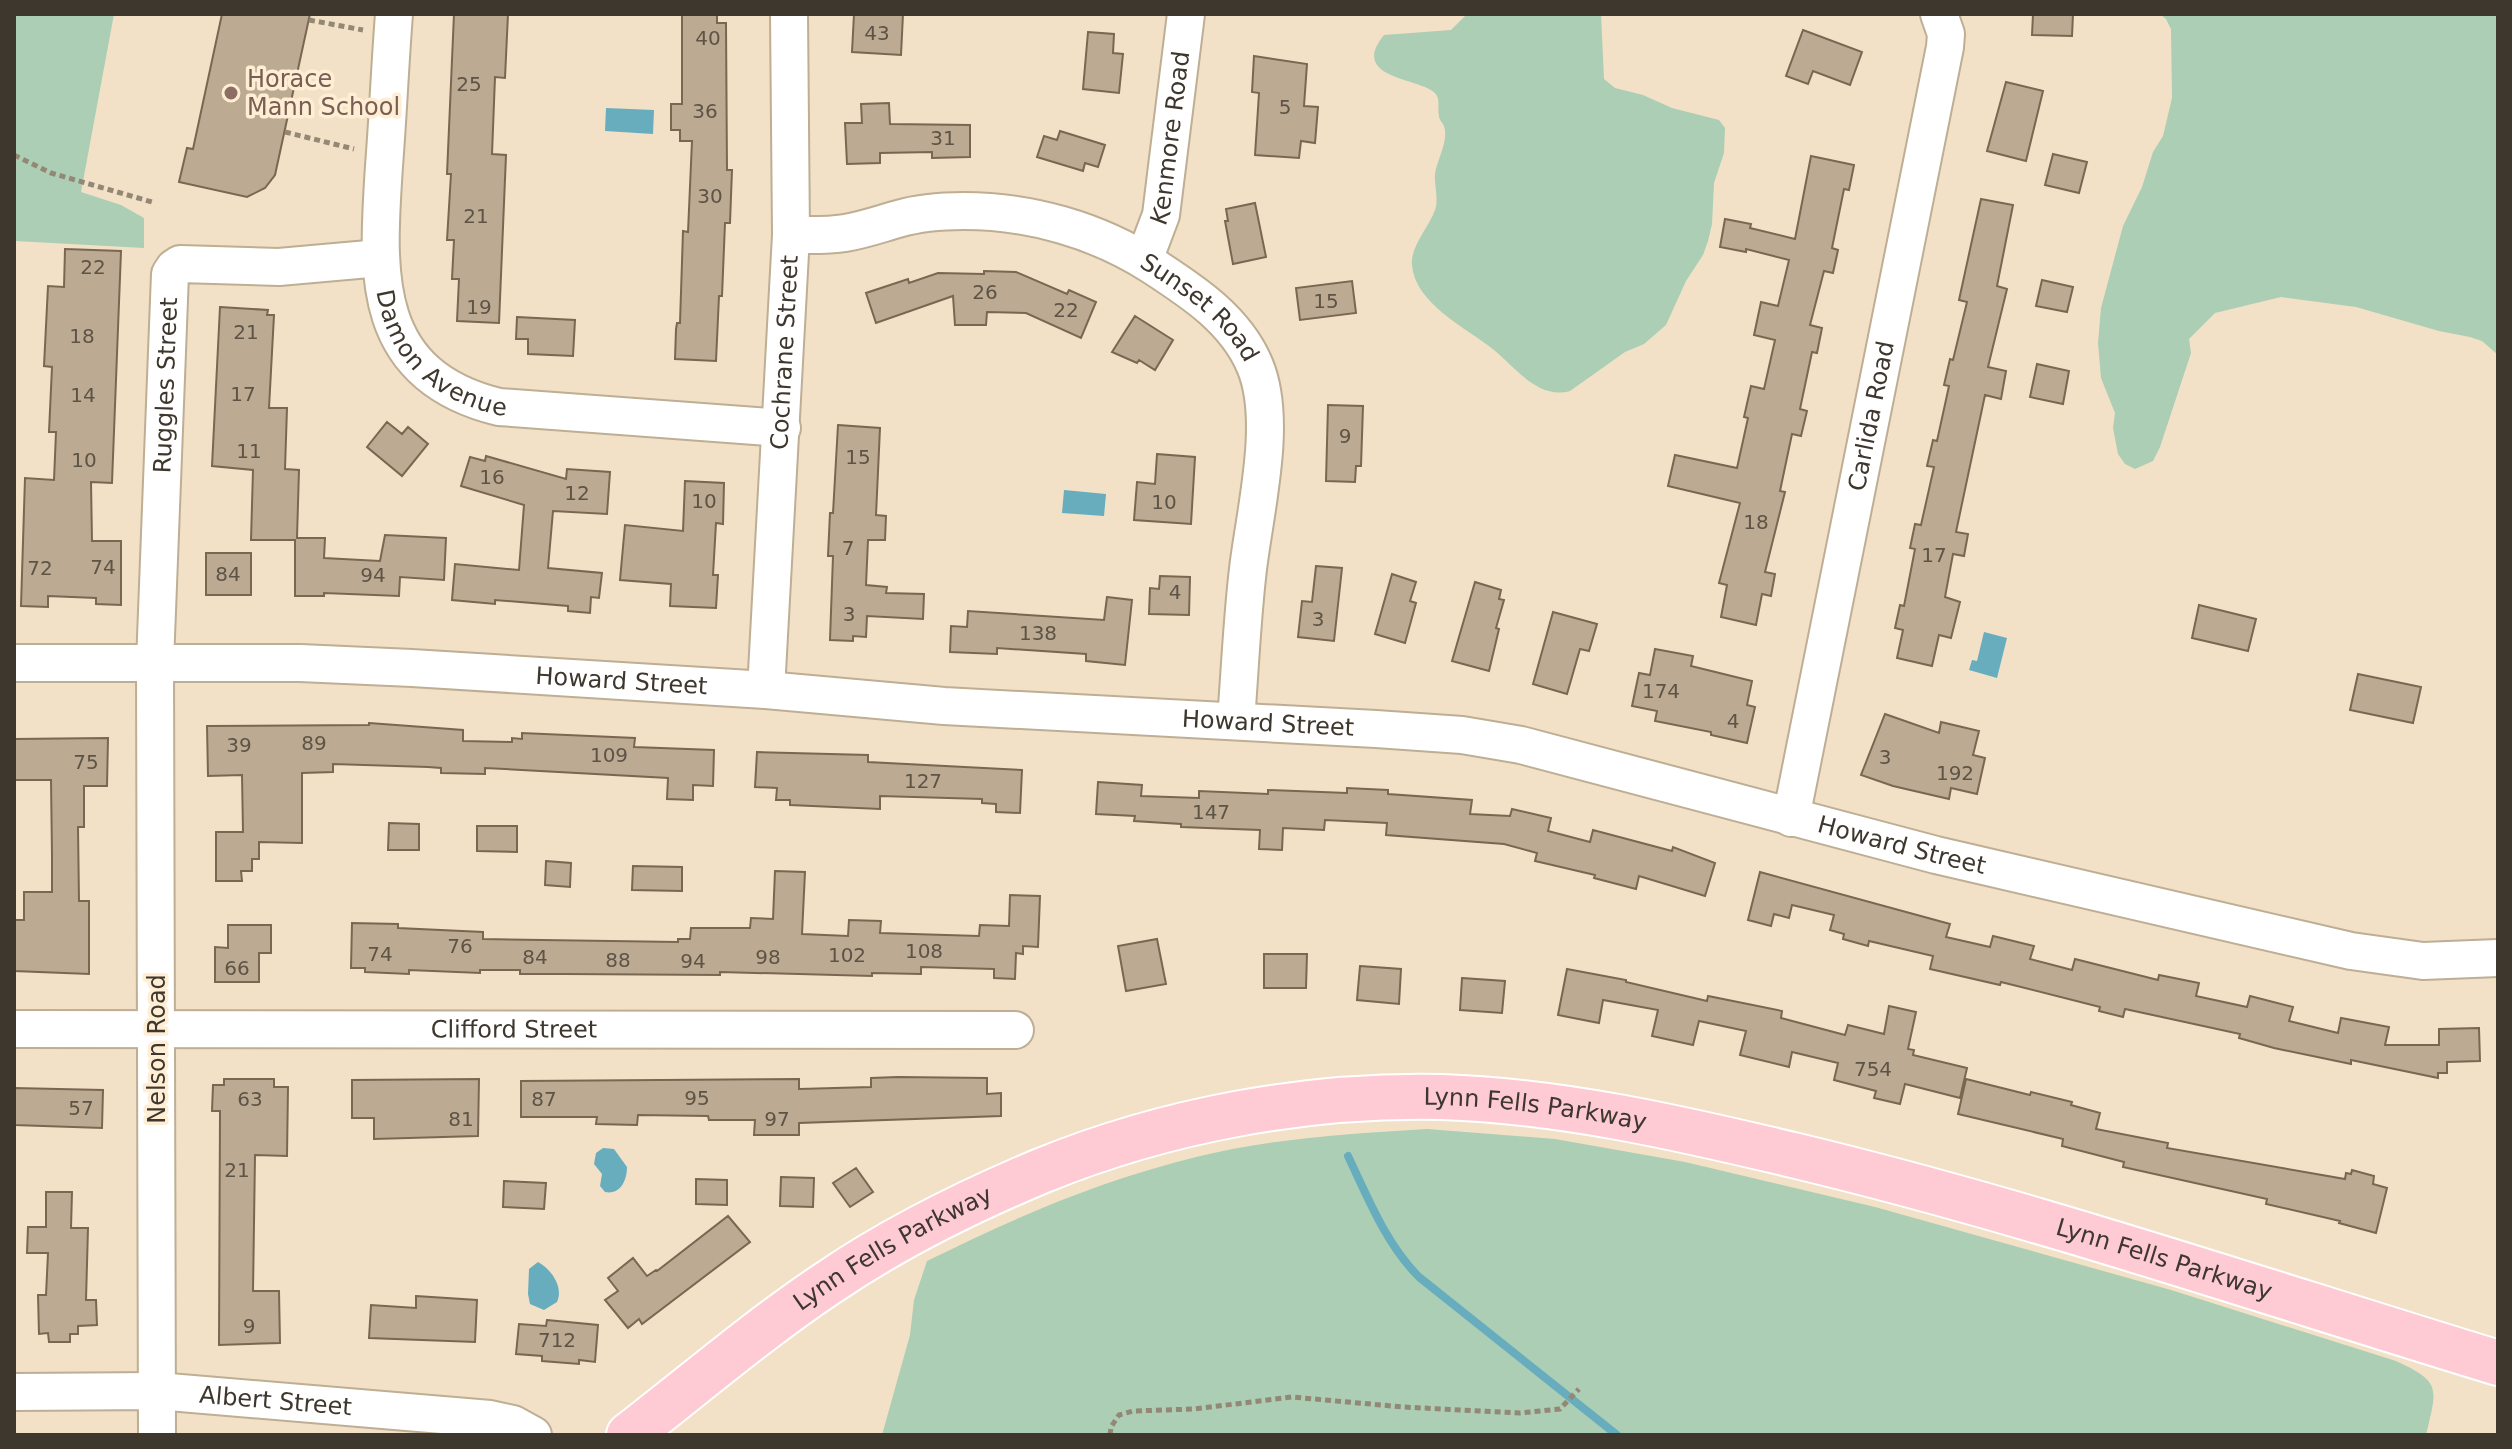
<svg xmlns="http://www.w3.org/2000/svg" width="2512" height="1449" font-family="'DejaVu Sans',sans-serif">
	<style>
		.green { fill: #abceb4 }
		.water { fill: #67adbe }
		.lines { fill: none; stroke-linecap: round; stroke-linejoin: round }
		.stream { stroke: #67adbe; stroke-width: 8 }
		.building { fill: #bdaa93; stroke: #796752; stroke-width: 2 }
		.minor-casing { stroke: #bdae94; stroke-width: 40 }
		.major-casing { stroke: #fff; stroke-width: 48 }
		.path { stroke: #938876; stroke-width: 5; stroke-dasharray: 6 4; stroke-linecap: butt }
		.minor { stroke: #fff; stroke-width: 36 }
		.major { stroke: #fecad4; stroke-width: 44 }
		.education-dot { fill: #8d6e63; stroke: #ffeed4; stroke-width: 3 }
		.labels { text-anchor: middle; stroke-width: 7; stroke-linejoin: round; paint-order: stroke }
		.number-label { font-size: 20px; fill: #5d5446 }
		.education-label { font-size: 24px; fill: #785e54; stroke: #ffeed4; text-anchor: start }
		.street-label { font-size: 24px; fill: #3d372d; stroke: #ffeed4 }
	</style>
	<rect width="100%" height="100%" fill="#f2e1c7"/>
	<path class="green" d="M14,14H114L81,192L121,205L144,218V248L15,241L14,262Z
		M1467,14H1601L1604,79L1615,88L1643,95L1672,108L1719,120L1725,128L1724,153L1714,183L1712,224L1708,241L1703,255L1686,281L1666,325L1644,344L1625,352L1570,391C1538,400 1515,367 1494,350C1467,328 1415,304 1412,265C1410,247 1429,227 1435,210C1439,199 1434,185 1435,174C1437,159 1449,141 1444,126C1443,123 1439,120 1439,116C1437,107 1441,100 1435,93C1421,78 1348,79 1384,35L1451,30Z
		M2160,14H2498V355L2482,341L2470,337L2439,331L2356,307L2281,297L2215,313L2189,339L2191,353L2160,447L2153,461L2135,469L2125,464L2118,454L2113,428L2115,413L2101,378L2098,343L2101,308L2123,226L2142,187L2153,152L2163,136L2172,98L2171,29L2166,19Z
		M1427,1129L1555,1139L1685,1162L1875,1207L2171,1290L2396,1361C2442,1382 2437,1388 2426,1435H882L910,1335L914,1300L927,1261C1016,1217 1099,1181 1196,1157C1271,1138 1350,1134 1427,1129Z"/>
	<path class="water" d="M606,108L654,110L653,134L605,131Z
		M1064,490L1106,494L1104,516L1062,513Z
		M1984,632L2007,638L1997,678L1969,670L1972,660L1977,661Z
		M603,1148L614,1149L627,1167C627,1181 620,1195 605,1192L600,1186L602,1174L594,1164L596,1153Z
		M538,1262C551,1269 564,1287 557,1302L544,1310L530,1304L528,1294L529,1269Z"/>
	<g class="lines">
		<path class="stream" d="M1348,1156C1368,1198 1386,1244 1419,1277L1617,1435"/>
	</g>
	<path class="building" d="M222,14H310L275,175L265,188L247,197L179,182L187,148L193,149Z
		M454,14H508L505,78L495,77L492,154L506,155L499,323L457,321L459,279H452L454,240H447L451,174H447Z
		M682,14H717V23H726L727,170H732L730,223H725L722,296H719L716,361L675,359L676,329L677,323H680L683,231L688,232L692,141H680V130H671V104H682Z
		M854,14H903L901,55L852,52Z
		M2033,14H2073L2072,36L2032,35Z
		M1803,30L1862,52L1850,85L1813,71L1808,84L1786,76Z
		M1088,32L1114,34L1113,53L1123,54L1119,93L1083,89Z
		M1254,56L1307,64L1304,106L1318,107L1315,143L1301,141L1299,158L1255,155L1259,93L1252,92Z
		M2006,82L2043,91L2026,161L1987,151Z
		M889,103L890,124L970,125V157L932,158V152L880,153V163L847,164L845,123H862L861,104Z
		M1060,131L1105,145L1098,167L1085,163L1083,171L1037,157L1044,136L1057,140Z
		M2053,154L2087,162L2079,193L2045,185Z
		M1811,156L1854,165L1849,190L1844,189L1832,248L1838,250L1833,273L1824,271L1810,325L1822,328L1817,353L1812,352L1800,409L1807,411L1801,436L1792,434L1780,491L1785,492L1765,572L1775,574L1771,596L1762,594L1756,625L1721,617L1727,585L1719,583L1740,503L1668,486L1675,455L1737,468L1748,418L1744,417L1751,386L1764,389L1775,340L1754,335L1761,302L1778,306L1789,260L1746,249V252L1720,247L1725,219L1751,224L1750,228L1795,239Z
		M1981,199L2013,205L1997,286L2007,289L1988,367L2006,371L2001,399L1985,395L1956,532L1968,534L1964,556L1953,554L1945,597L1960,602L1951,638L1939,635L1932,666L1897,658L1903,630L1895,628L1900,605L1904,606L1915,549L1910,548L1915,524L1921,525L1934,467L1927,466L1933,440L1937,441L1949,386L1944,385L1950,359L1953,360L1967,302L1959,300Z
		M1255,203L1266,257L1233,264L1225,221H1228L1226,209Z
		M65,249L121,251L112,483L91,482L92,541H121V605L96,604V598L48,596V607L21,606L25,478L54,480L56,432H49L52,367L44,366L48,286L64,287Z
		M984,271L1016,272L1067,294L1069,290L1096,302L1081,338L1026,313L987,312L986,325H955L953,296L876,323L866,293L908,279L909,283L938,273L984,274Z
		M2042,280L2073,287L2067,312L2036,306Z
		M1352,281L1356,313L1300,320L1296,288Z
		M220,307L268,310L267,315H274L269,408H287L285,469L299,470L297,538H325L324,558L380,561L385,535L446,538L444,580L400,577L399,596L324,593V596H295V540H251L253,470L212,466Z
		M1135,316L1173,340L1155,370L1139,360L1137,363L1112,352Z
		M517,317L575,320L573,356L528,354V339H516Z
		M2037,364L2069,371L2063,404L2030,397Z
		M1328,405L1363,406L1361,466H1356L1355,482L1326,481Z
		M387,422L402,434L408,427L428,444L402,476L367,447Z
		M838,425L880,428L876,515L886,516L885,540H868L866,585L887,587L886,593L924,594L923,619L867,616L866,637L853,636V641L830,640L833,556H828L830,513H833Z
		M1157,454L1195,457L1191,524L1134,520L1137,482L1155,484Z
		M486,456L566,479L567,469L610,472L607,514L553,511L548,568L602,573L599,598L591,597L590,613L568,611V606L495,600V604L452,600L455,564L519,570L524,505L461,486L470,457L485,461Z
		M685,481L724,483L723,524L716,523L713,575H718L716,608L670,606L671,584L620,580L625,525L683,531Z
		M206,553H251V595H206Z
		M1316,566L1342,568L1334,641L1298,637L1302,601L1312,602Z
		M1392,574L1416,582L1410,601L1416,603L1405,643L1375,634Z
		M1160,576L1190,577L1189,615L1149,614L1150,588L1159,589Z
		M1475,582L1501,590L1499,599L1504,600L1496,628L1499,629L1489,671L1452,661Z
		M1107,597L1132,600L1125,665L1086,661V654L997,648V654L950,652L951,626L967,627L968,611L1104,620Z
		M2199,605L2256,619L2248,651L2192,638Z
		M1553,612L1597,624L1589,651L1580,649L1567,694L1533,684Z
		M1655,649L1693,656L1691,666L1752,681L1747,705L1755,707L1747,743L1711,735V732L1655,721L1657,711L1632,706L1639,673L1650,675Z
		M2358,674L2421,687L2413,723L2350,710Z
		M1885,714L1939,733L1941,722L1979,731L1973,755L1985,758L1977,794L1951,788L1949,799L1893,786L1861,775Z
		M369,723L463,730V741L512,742V738L522,739V733L635,738L634,747L714,750L713,786L693,785V800L667,799L668,778L485,768V774L441,773V768L428,767L333,764V772L302,773V843L259,842V859H252V871H241L242,881H216V832H243L242,775L208,776L207,726L369,725Z
		M108,738L107,786H84V827H78L79,901H89V974L14,971V920H24V892H52V856L51,780H14V739Z
		M757,752L868,755V762L1022,770L1020,813L996,812V804L982,803V799L880,796V809L790,805V800H776L777,788L755,787Z
		M1098,782L1142,785L1141,796L1199,798V791L1268,794V790L1347,793V788L1388,790V794L1472,800L1470,814L1510,816L1512,809L1551,818L1548,831L1590,842L1593,830L1672,851L1673,847L1715,863L1705,896L1639,876L1636,889L1594,878L1595,875L1535,861L1537,853L1504,844L1386,835L1387,823L1325,820L1324,830L1283,828L1282,850L1259,849L1260,830L1181,827V824L1134,821L1135,816L1096,814Z
		M389,823L419,824V850H388Z
		M477,826H517V852L477,851Z
		M546,861L571,863L570,887L545,885Z
		M633,866L682,867V891L632,890Z
		M775,871L805,872L802,934L848,936L849,920L881,921L880,933L979,936L980,925L1009,926L1010,895L1040,896L1038,947L1023,946V954L1016,953L1015,979L994,978V969L921,967V974L872,973V976L720,972V975L565,974H520V970H480V973L409,970V974L365,972V968H351L352,923L398,924V928L483,932V939L678,942V939H690L691,928H750L751,918L773,919Z
		M1760,872L1950,924L1946,937L1990,947L1993,936L2034,946L2030,959L2072,970L2075,959L2158,980L2159,975L2199,983L2196,996L2247,1007L2250,996L2293,1007L2289,1021L2338,1033L2341,1018L2389,1027L2385,1045H2439V1029L2479,1028L2480,1061L2447,1062V1073H2438V1078L2351,1060V1064L2274,1048L2239,1038L2240,1034L2125,1009L2123,1017L2099,1011L2100,1007L2001,982L2000,985L1930,969L1933,956L1869,941L1868,946L1843,939L1844,934L1830,930L1834,915L1792,905L1789,918L1774,914L1771,926L1748,920Z
		M228,925H271V953H259V982H215V947L228,948Z
		M1157,939L1166,984L1126,991L1118,946Z
		M1264,954H1307L1306,988H1264Z
		M1360,966L1401,969L1399,1004L1357,1000Z
		M1567,969L1626,980V982L1707,1001L1708,996L1782,1011L1781,1018L1845,1035L1848,1025L1884,1034L1889,1006L1916,1012L1908,1049L1914,1050L1913,1055L1967,1068L1960,1098L1905,1084L1900,1104L1874,1098L1876,1091L1834,1080L1838,1063L1792,1052L1789,1067L1740,1055L1746,1031L1699,1021L1693,1045L1652,1036L1658,1010L1603,1000L1599,1023L1558,1015Z
		M1462,978L1505,981L1502,1013L1460,1010Z
		M898,1077L987,1078V1094L1001,1093V1116L799,1123V1135H754L755,1120H709L708,1116L638,1115L637,1125L596,1124L597,1117H521V1081L799,1079V1089L871,1087V1078Z
		M224,1079H274V1087H288L287,1156L255,1155L253,1291H279L280,1343L219,1345L220,1111H212L213,1085H224Z
		M479,1079L478,1136L374,1139V1118H352V1080Z
		M1966,1079L2030,1095L2031,1092L2072,1102L2071,1105L2100,1113L2096,1129L2168,1143L2167,1148L2345,1179L2346,1173L2351,1174L2352,1170L2374,1176L2373,1184L2387,1188L2376,1233L2339,1223L2340,1221L2266,1204L2267,1199L2123,1167L2124,1162L2062,1146L2063,1139L1958,1114Z
		M14,1088L103,1090L102,1128L14,1125Z
		M856,1168L873,1192L850,1207L833,1183Z
		M781,1177L814,1178L813,1207L780,1206Z
		M696,1179L727,1180V1205L696,1204Z
		M504,1181L546,1183L544,1209L503,1207Z
		M46,1192H72L71,1228H88L86,1300H96L97,1325L78,1326V1334H70V1342H49L48,1333L39,1334L38,1295H46L48,1253H27L28,1227H46Z
		M728,1216L750,1242L642,1324L639,1319L628,1328L605,1300L618,1291L608,1278L633,1258L647,1276L656,1270L657,1271Z
		M416,1296L477,1300L475,1342L369,1338L371,1305L416,1308Z
		M547,1320L598,1325L595,1362L579,1360V1364L542,1361V1356L516,1354L519,1324L546,1326Z"/>
	<g class="lines">
		<g class="minor-casing">
			<g id="minor">
				<path id="s1" d="M394,14C390,65 388,115 384,166C377,273 369,375 499,407L782,428"/>
				<path id="s2" d="M791,235C809,235 827,236 845,233C863,230 880,224 898,219C918,213 942,211 964,211C1030,211 1097,230 1153,266C1193,292 1236,320 1255,366C1278,421 1255,510 1248,569C1242,619 1240,670 1236,720"/>
				<path id="s3" d="M1144,260L1161,215L1186,14"/>
				<path id="s4" d="M14,663H300L412,668L766,690L944,706L1376,729L1462,735L1521,745L1936,855L2351,951L2423,961L2498,958"/>
				<path id="s5" d="M766,690L791,235L789,14"/>
				<path id="s6" d="M1791,818L1945,47L1946,34L1939,14"/>
				<path id="s7" d="M14,1029L1015,1030"/>
				<path id="s8" d="M14,1392L157,1391L490,1419L513,1424L533,1435"/>
				<path id="s9" d="M157,1435L155,663L170,274L174,268L180,264L279,267L380,258"/>
			</g>
		</g>
		<g class="major-casing">
			<g id="major">
				<path id="s10" d="M629,1435C695,1384 759,1329 828,1283C894,1238 967,1202 1041,1171C1166,1120 1306,1094 1442,1097C1562,1101 1680,1128 1797,1156C2034,1213 2265,1292 2498,1363"/>
			</g>
		</g>
		<path class="path" d="M309,20L363,30
			M285,132L354,149
			M14,155L51,173L152,202
			M1110,1435L1111,1427L1119,1415L1133,1411L1194,1409L1292,1397L1403,1407L1520,1413L1560,1409L1579,1389"/>
		<use href="#minor" class="minor"/>
		<use href="#major" class="major"/>
	</g>
	<circle class="education-dot" cx="231" cy="93" r="8"/>
	<g class="labels">
		<g class="number-label">
			<text x="877" y="40">43</text>
			<text x="708" y="45">40</text>
			<text x="469" y="91">25</text>
			<text x="1285" y="114">5</text>
			<text x="705" y="118">36</text>
			<text x="943" y="145">31</text>
			<text x="710" y="203">30</text>
			<text x="476" y="223">21</text>
			<text x="93" y="274">22</text>
			<text x="985" y="299">26</text>
			<text x="1326" y="308">15</text>
			<text x="479" y="314">19</text>
			<text x="1066" y="317">22</text>
			<text x="246" y="339">21</text>
			<text x="82" y="343">18</text>
			<text x="243" y="401">17</text>
			<text x="83" y="402">14</text>
			<text x="1345" y="443">9</text>
			<text x="249" y="458">11</text>
			<text x="858" y="464">15</text>
			<text x="84" y="467">10</text>
			<text x="492" y="484">16</text>
			<text x="577" y="500">12</text>
			<text x="704" y="508">10</text>
			<text x="1164" y="509">10</text>
			<text x="1756" y="529">18</text>
			<text x="848" y="555">7</text>
			<text x="1934" y="562">17</text>
			<text x="103" y="574">74</text>
			<text x="40" y="575">72</text>
			<text x="228" y="581">84</text>
			<text x="373" y="582">94</text>
			<text x="1175" y="599">4</text>
			<text x="849" y="621">3</text>
			<text x="1318" y="626">3</text>
			<text x="1038" y="640">138</text>
			<text x="1661" y="698">174</text>
			<text x="1733" y="728">4</text>
			<text x="314" y="750">89</text>
			<text x="239" y="752">39</text>
			<text x="609" y="762">109</text>
			<text x="1885" y="764">3</text>
			<text x="86" y="769">75</text>
			<text x="1955" y="780">192</text>
			<text x="923" y="788">127</text>
			<text x="1211" y="819">147</text>
			<text x="460" y="953">76</text>
			<text x="924" y="958">108</text>
			<text x="380" y="961">74</text>
			<text x="847" y="962">102</text>
			<text x="535" y="964">84</text>
			<text x="768" y="964">98</text>
			<text x="618" y="967">88</text>
			<text x="693" y="968">94</text>
			<text x="237" y="975">66</text>
			<text x="1873" y="1076">754</text>
			<text x="697" y="1105">95</text>
			<text x="250" y="1106">63</text>
			<text x="544" y="1106">87</text>
			<text x="81" y="1115">57</text>
			<text x="461" y="1126">81</text>
			<text x="777" y="1126">97</text>
			<text x="237" y="1177">21</text>
			<text x="249" y="1333">9</text>
			<text x="557" y="1347">712</text>
		</g>
		<g class="education-label">
			<text x="247" y="87">Horace<tspan x="247" dy="28">Mann School</tspan></text>
		</g>
		<g class="street-label">
			<text dy="8" stroke="none"><textPath href="#s3" startOffset="126">Kenmore Road</textPath></text>
			<text dy="8" stroke="none"><textPath href="#s2" startOffset="438">Sunset Road</textPath></text>
			<text dy="8" stroke="none"><textPath href="#s1" startOffset="368">Damon Avenue</textPath></text>
			<text dy="8" stroke="none"><textPath href="#s5" startOffset="338">Cochrane Street</textPath></text>
			<text dy="8" stroke="none"><textPath href="#s9" startOffset="1050">Ruggles Street</textPath></text>
			<text dy="8" stroke="none"><textPath href="#s6" startOffset="410">Carlida Road</textPath></text>
			<text dy="8" stroke="none"><textPath href="#s4" startOffset="608">Howard Street</textPath></text>
			<text dy="8" stroke="none"><textPath href="#s4" startOffset="1256">Howard Street</textPath></text>
			<text dy="8" stroke="none"><textPath href="#s4" startOffset="1904">Howard Street</textPath></text>
			<text dy="8" stroke="none"><textPath href="#s7" startOffset="500">Clifford Street</textPath></text>
			<text transform="translate(157 1049) rotate(-90)" y="8">Nelson Road</text>
			<text dy="8" stroke="none"><textPath href="#s10" startOffset="996">Lynn Fells Parkway</textPath></text>
			<text dy="8" stroke="none"><textPath href="#s10" startOffset="324">Lynn Fells Parkway</textPath></text>
			<text dy="8" stroke="none"><textPath href="#s10" startOffset="1644">Lynn Fells Parkway</textPath></text>
			<text dy="8" stroke="none"><textPath href="#s8" startOffset="262">Albert Street</textPath></text>
		</g>
	</g>
	<rect width="2512" height="1449" fill="none" stroke="#3d372d" stroke-width="32"/>
</svg>
